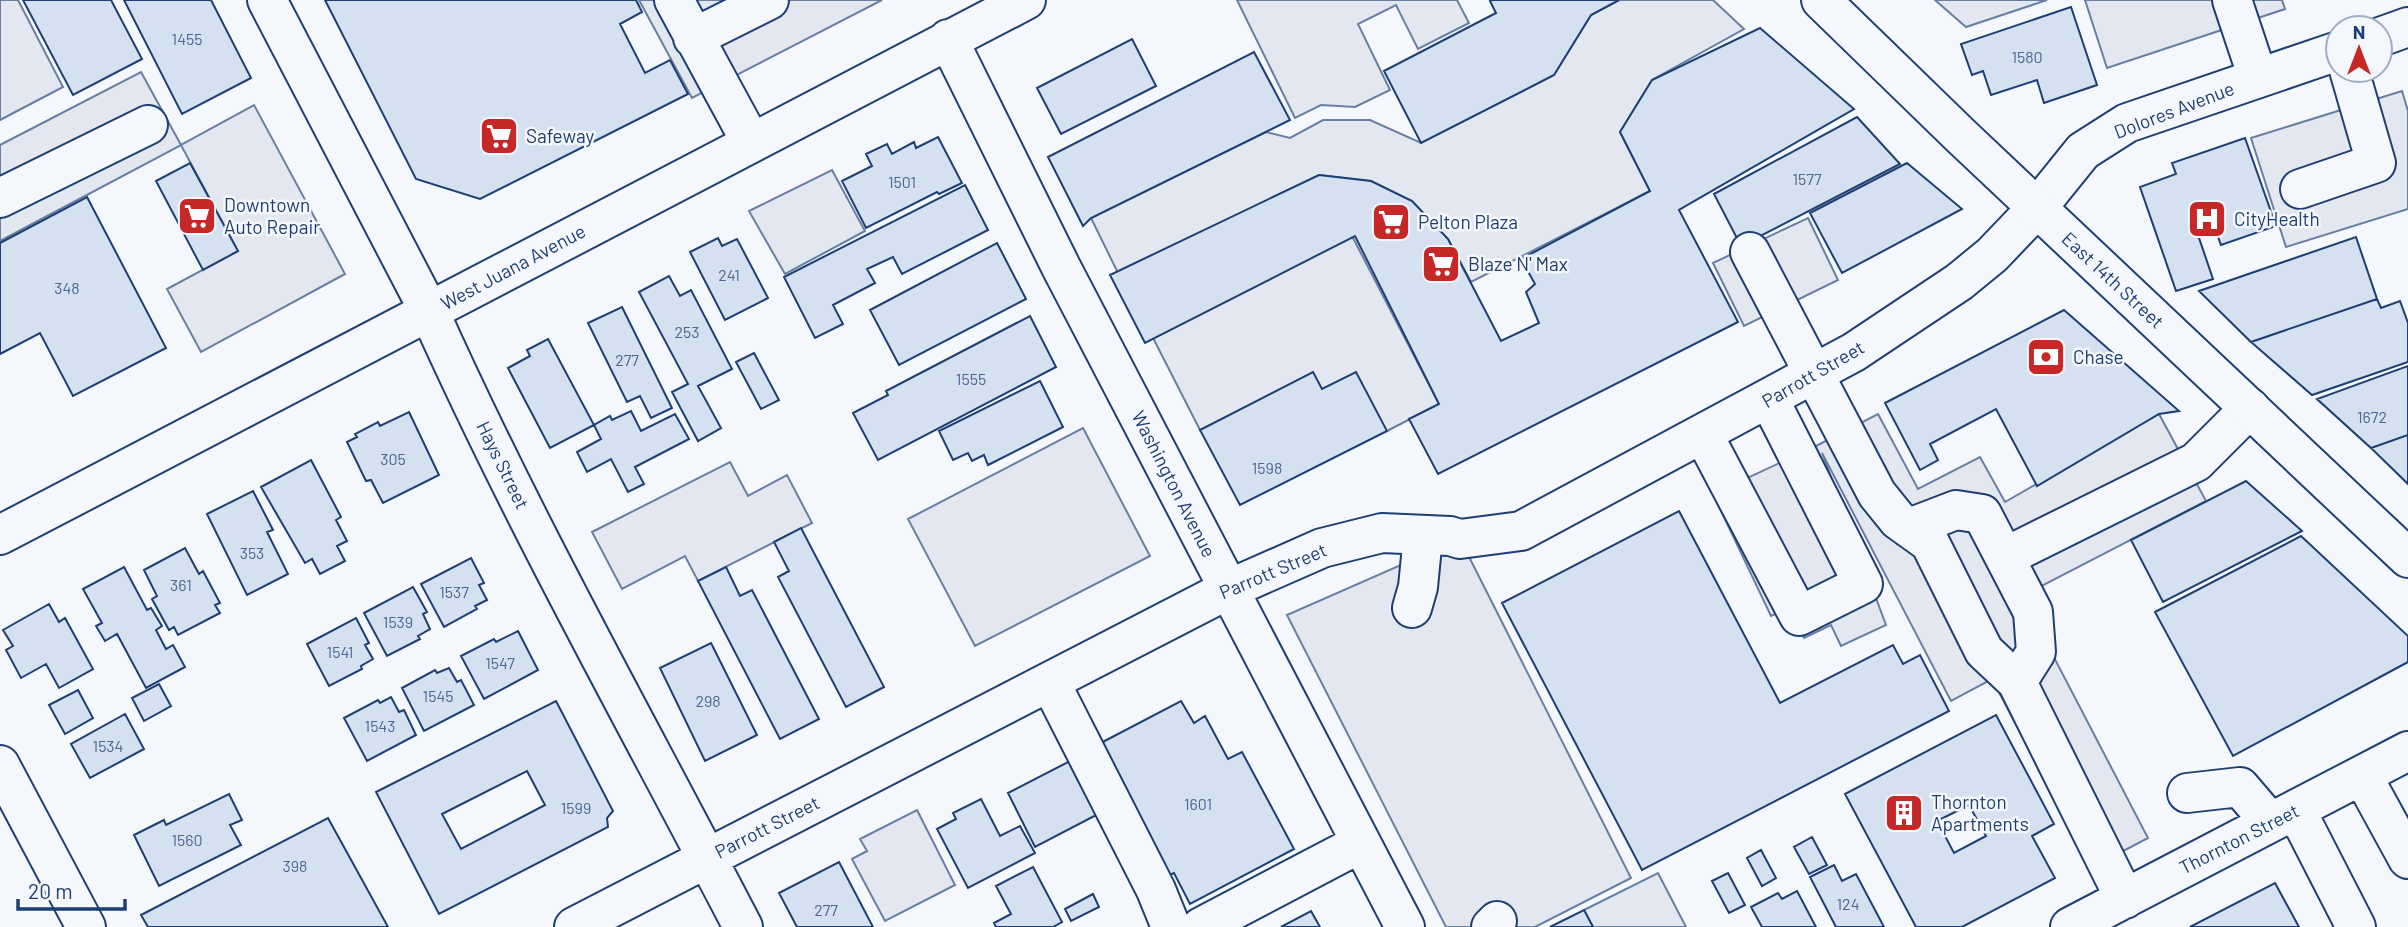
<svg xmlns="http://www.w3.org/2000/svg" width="2408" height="927" font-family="Barlow,sans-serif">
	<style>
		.parking { fill: #e3e8f0; stroke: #687fa3; stroke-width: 2 }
		.building { fill: #d5e0f0; stroke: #1d3f73; stroke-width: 2; fill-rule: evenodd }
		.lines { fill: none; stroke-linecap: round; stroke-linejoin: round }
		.minor-casing { stroke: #1d3f73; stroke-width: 42 }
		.major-casing { stroke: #1d3f73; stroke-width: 42 }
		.minor { stroke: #f4f7fb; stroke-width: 38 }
		.major { stroke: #f4f7fb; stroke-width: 38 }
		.labels { text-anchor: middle; stroke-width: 5; stroke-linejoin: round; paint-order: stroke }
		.number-label { font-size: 16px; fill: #4b6792 }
		.street-label { font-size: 19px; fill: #1d3f73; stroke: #f4f7fb }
		.poi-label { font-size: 19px; fill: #1d3f73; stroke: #f4f7fb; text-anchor: start }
	</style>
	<rect width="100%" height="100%" fill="#f4f7fb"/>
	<path class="parking" d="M0,0H18L63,87L0,120Z
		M639,0H882L692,98Z
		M1237,0H1457L1469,23L1418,49L1396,5L1358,24L1390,90L1355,107L1321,105L1295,118Z
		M1619,0H1713L1744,29L1652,80L1620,132L1650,191L1471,282L1448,239L1412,201L1371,181L1319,175L1118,273L1091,218L1266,132L1290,138L1323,120H1370L1421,143L1554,75L1591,15Z
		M1935,0H2047L1966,27Z
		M2085,0H2282L2285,9L2107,68Z
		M141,72L181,145L254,105L345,274L201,352L167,289L238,251L181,145L0,241V145Z
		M2402,91L2408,111V209L2286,247L2251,138Z
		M832,170L865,231L785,274L749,211Z
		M1808,218L1838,280L1744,326L1713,263Z
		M1351,234L1439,404L1387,431L1322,389L1200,430L1152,336Z
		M1878,414L1918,489L1980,457L2005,502L2159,414L2206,501L2022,596L2148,838L2091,868L1992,679L1951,701L1822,453L1886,625L1841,646L1831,625L1804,638L1789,608L1771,616L1713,494L1818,445Z
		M1083,428L1150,556L975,646L908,519Z
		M730,462L748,496L787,475L812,523L698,581L685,556L622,589L592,532Z
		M1460,539L1631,878L1535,927H1446L1287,615Z
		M917,810L955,885L885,921L852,859L867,851L860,839Z
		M1658,873L1686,927H1593L1584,910Z"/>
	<path class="building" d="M23,0H111L142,59L73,95Z
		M124,0H211L251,78L182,114Z
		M325,0H636L642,12L620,24L645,73L670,60L688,94L480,199L416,179Z
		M1493,0H1619L1591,15L1554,75L1421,143L1384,71L1496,13L1490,1Z
		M2071,7L2097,85L2044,103L2037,80L1991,95L1983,71L1972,75L1961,44Z
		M1760,28L1854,109L1679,210L1738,322L1438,474L1409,419L1439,404L1355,236L1145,343L1110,275L1319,175L1371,181L1412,201L1448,239L1501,341L1539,323L1526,292L1535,284L1521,259L1650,191L1620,132L1652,80Z
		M1132,39L1156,86L1061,134L1037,88Z
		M1254,52L1290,120L1091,218L1083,226L1048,157Z
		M1857,117L1900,164L1741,246L1714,194Z
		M938,137L962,183L939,194L937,192L866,228L842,181L872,166L866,154L887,144L892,154L914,142L916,148Z
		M2245,138L2276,226L2221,245L2214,226L2197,232L2213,279L2176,291L2140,187L2176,174L2172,163Z
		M190,163L238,251L203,270L156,181Z
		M1907,163L1962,209L1842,273L1810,213Z
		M965,185L988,230L902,274L893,257L867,269L875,283L833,305L843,324L815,338L784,277Z
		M87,197L166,348L73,396L40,333L0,354V243Z
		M2356,237L2377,299L2251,342L2199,291Z
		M718,238L722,246L737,239L768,298L725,320L690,252Z
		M997,243L1026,299L899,365L870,310Z
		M669,276L680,296L691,290L732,369L698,386L721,428L698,441L672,392L688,384L639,292Z
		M2377,299L2381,308L2400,301L2408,323V362L2312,395L2251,342Z
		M622,307L672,408L651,418L640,396L627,402L588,323Z
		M2064,310L2179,411L2159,414L2037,486L1996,409L1930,444L1938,460L1920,470L1885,403Z
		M1030,316L1056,367L878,460L853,413L888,395L886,391Z
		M548,339L594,425L550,448L508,368L530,356L527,350Z
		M754,353L779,400L761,409L736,362Z
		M2408,366V435L2371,448L2317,399Z
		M1313,372L1322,389L1356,372L1387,431L1240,505L1200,430Z
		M1040,381L1063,427L988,465L984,455L972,461L968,453L953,460L939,431Z
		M631,411L641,431L675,414L689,439L635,467L644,484L628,492L611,459L587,472L577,452L601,439L594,425L610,416L612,420Z
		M409,412L439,475L383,503L371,480L366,481L347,442L357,437L355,434L378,422L380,426Z
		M2408,435V484L2371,448Z
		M311,460L341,517L336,520L347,541L337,546L345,561L320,574L312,559L305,563L261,487Z
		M2246,481L2302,531L2163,602L2131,540Z
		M253,491L273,530L267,532L288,574L247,595L207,514Z
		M1679,511L1780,703L1893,645L1903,664L1920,655L1949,711L1642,870L1502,603Z
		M801,528L884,687L846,707L778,577L789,571L774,542Z
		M2301,536L2408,636V662L2233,756L2155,612Z
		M185,548L199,574L203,571L220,603L215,605L220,613L178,635L174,627L169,630L152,599L157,596L144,570Z
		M471,558L484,583L479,585L487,600L475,606L477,609L444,627L421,584Z
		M124,567L147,610L151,608L162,626L156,630L166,649L173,645L185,667L146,688L117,634L105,641L96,626L102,623L83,589Z
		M726,567L740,596L752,590L819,719L780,739L698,581Z
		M413,587L427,612L423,614L430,629L418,636L420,639L387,656L364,613Z
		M49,604L59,622L65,618L93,669L59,688L46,664L21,678L6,650L13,646L3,630Z
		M356,618L369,643L365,645L373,659L361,666L362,669L329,686L307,644Z
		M518,631L538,670L484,699L461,656L494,639L496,642Z
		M711,643L757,735L705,761L660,668Z
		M449,668L457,682L461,680L474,705L424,731L402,688L435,670L437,673Z
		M159,684L171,706L144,721L132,698Z
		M78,690L93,718L65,734L49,705Z
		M391,697L399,712L404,710L416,735L367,761L344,718L378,700L380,703Z
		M556,701L613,811L607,818L608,827L439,914L376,792ZM527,771L545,805L461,849L442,814Z
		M1181,701L1194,723L1205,716L1228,759L1242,752L1294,849L1190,904L1174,873L1165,877L1095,746Z
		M125,714L144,749L90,778L71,744Z
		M1996,715L2054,824L2032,836L2055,878L1962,927H1916L1845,794ZM1969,805L1986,836L1954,853L1937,821Z
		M1074,759L1102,812L1035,847L1008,793Z
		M229,794L242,820L230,825L241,845L159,886L134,835L164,820L166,825Z
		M981,799L1000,836L1020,826L1035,853L968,888L937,829L956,819L953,813Z
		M328,818L388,927H148L141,915Z
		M1812,837L1827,865L1809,874L1794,847Z
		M1761,850L1776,878L1762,886L1747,858Z
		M839,862L873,927H797L779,893Z
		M1834,865L1842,881L1856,874L1884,927H1836L1810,877Z
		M1033,867L1062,922L1053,927H996L994,923L1011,914L996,886Z
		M1728,873L1745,905L1729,913L1712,881Z
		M2275,883L2299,927H2190Z
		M1797,891L1816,927H1762L1751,907L1778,893L1782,899Z
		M1093,894L1099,907L1071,921L1065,909Z
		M1584,910L1593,927H1550Z
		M1311,911L1320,927H1281Z"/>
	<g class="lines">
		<g class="minor-casing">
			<path id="minor" d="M267,0L429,311C523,521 637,723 743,927
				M674,0L751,142
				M2232,0L2258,78
				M2380,37L2408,27
				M693,38L769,0
				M948,39L1061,267L1405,927
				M2300,189L2376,163L2349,70
				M0,198L148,125
				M1750,252L1877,494L1898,520L1930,543L1984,651L2017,682L2125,899
				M1703,434L1799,616L1863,584L1769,399
				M1909,528L1956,510L1982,514L2033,612L2036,652L2017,682
				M0,535L1026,0
				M2005,557L2196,462L2250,408
				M1412,608L1418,587L1423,536
				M1050,682L1156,890L1171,927
				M0,765L86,927
				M2362,775L2408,859
				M2187,793L2240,787L2270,822
				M2296,810L2356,927
				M574,927L1229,589L1322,548L1382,533L1450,536L1460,539L1521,531L1854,352L1959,282L1992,255L2037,208L2083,151L2127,123L2338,51
				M1201,927L1361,843
				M1491,927L1497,921
				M2070,927L2408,751"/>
		</g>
		<g class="major-casing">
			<path id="major" d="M1821,0L1961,136L2408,558"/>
		</g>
		<use href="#minor" class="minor"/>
		<use href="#major" class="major"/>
	</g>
	<defs>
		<g id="supermarket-square" transform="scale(2.0125)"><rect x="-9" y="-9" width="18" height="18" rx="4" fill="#c62828" stroke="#f4f7fb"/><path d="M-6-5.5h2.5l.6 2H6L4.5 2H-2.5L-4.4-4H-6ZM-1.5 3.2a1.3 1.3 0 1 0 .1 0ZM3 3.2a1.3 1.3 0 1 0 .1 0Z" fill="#fff"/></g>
		<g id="hospital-square" transform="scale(2.0125)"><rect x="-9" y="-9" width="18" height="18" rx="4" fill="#c62828" stroke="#f4f7fb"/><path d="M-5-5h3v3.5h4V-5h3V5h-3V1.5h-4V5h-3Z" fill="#fff"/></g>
		<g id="bank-square" transform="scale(2.0125)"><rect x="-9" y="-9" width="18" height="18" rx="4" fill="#c62828" stroke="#f4f7fb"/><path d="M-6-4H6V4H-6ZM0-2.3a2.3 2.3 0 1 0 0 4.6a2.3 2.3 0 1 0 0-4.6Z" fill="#fff"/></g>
		<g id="building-square" transform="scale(2.0125)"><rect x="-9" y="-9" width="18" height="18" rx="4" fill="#c62828" stroke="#f4f7fb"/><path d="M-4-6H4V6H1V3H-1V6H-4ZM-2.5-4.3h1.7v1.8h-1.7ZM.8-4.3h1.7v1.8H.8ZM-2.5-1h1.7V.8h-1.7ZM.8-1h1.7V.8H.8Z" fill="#fff"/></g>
	</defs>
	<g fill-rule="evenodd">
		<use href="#supermarket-square" x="499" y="136"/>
		<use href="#supermarket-square" x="197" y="216"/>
		<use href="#hospital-square" x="2207" y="219"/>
		<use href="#supermarket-square" x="1391" y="222"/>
		<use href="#supermarket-square" x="1441" y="264"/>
		<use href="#bank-square" x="2046" y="357"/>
		<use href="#building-square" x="1904" y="813"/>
	</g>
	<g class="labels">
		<g class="number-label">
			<text x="187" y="45">1455</text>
			<text x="2027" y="63">1580</text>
			<text x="1807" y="185">1577</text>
			<text x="902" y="188">1501</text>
			<text x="729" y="281">241</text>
			<text x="67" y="294">348</text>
			<text x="687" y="338">253</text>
			<text x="627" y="366">277</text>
			<text x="971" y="385">1555</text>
			<text x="2372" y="423">1672</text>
			<text x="393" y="465">305</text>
			<text x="1267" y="474">1598</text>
			<text x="252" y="559">353</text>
			<text x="181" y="591">361</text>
			<text x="454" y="598">1537</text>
			<text x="398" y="628">1539</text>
			<text x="340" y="658">1541</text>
			<text x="500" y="669">1547</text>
			<text x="438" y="702">1545</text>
			<text x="708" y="707">298</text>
			<text x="380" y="732">1543</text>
			<text x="108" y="752">1534</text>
			<text x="1198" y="810">1601</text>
			<text x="576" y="814">1599</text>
			<text x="187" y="846">1560</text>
			<text x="295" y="872">398</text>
			<text x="1848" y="910">124</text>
			<text x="826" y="916">277</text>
		</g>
		<g class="street-label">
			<text transform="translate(2174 110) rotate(-21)" y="7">Dolores Avenue</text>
			<text transform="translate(513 267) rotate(-28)" y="7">West Juana Avenue</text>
			<text transform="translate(2113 280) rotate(43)" y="7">East 14th Street</text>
			<text transform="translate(1813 374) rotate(-30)" y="7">Parrott Street</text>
			<text transform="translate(503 465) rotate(64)" y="7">Hays Street</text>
			<text transform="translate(1174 484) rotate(63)" y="7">Washington Avenue</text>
			<text transform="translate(1273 571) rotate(-23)" y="7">Parrott Street</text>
			<text transform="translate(767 827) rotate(-27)" y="7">Parrott Street</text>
			<text transform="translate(2239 839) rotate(-27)" y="7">Thornton Street</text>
		</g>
		<g class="poi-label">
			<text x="526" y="143">Safeway</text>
			<text x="224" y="212">Downtown<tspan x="224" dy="22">Auto Repair</tspan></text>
			<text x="2234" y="226">CityHealth</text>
			<text x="1418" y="229">Pelton Plaza</text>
			<text x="1468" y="271">Blaze N' Max</text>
			<text x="2073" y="364">Chase</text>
			<text x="1931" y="809">Thornton<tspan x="1931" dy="22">Apartments</tspan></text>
		</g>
	</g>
	<g transform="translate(2359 49)"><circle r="33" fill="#f4f7fb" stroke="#9eadc5" stroke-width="2"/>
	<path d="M0-5L12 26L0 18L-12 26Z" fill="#c62828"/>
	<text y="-10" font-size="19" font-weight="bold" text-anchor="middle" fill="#1d3f73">N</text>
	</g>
	<path d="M18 899v10h107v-10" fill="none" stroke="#1d3f73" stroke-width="3.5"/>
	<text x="28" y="899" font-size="21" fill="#1d3f73" stroke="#f4f7fb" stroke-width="5" paint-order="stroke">20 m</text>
</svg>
